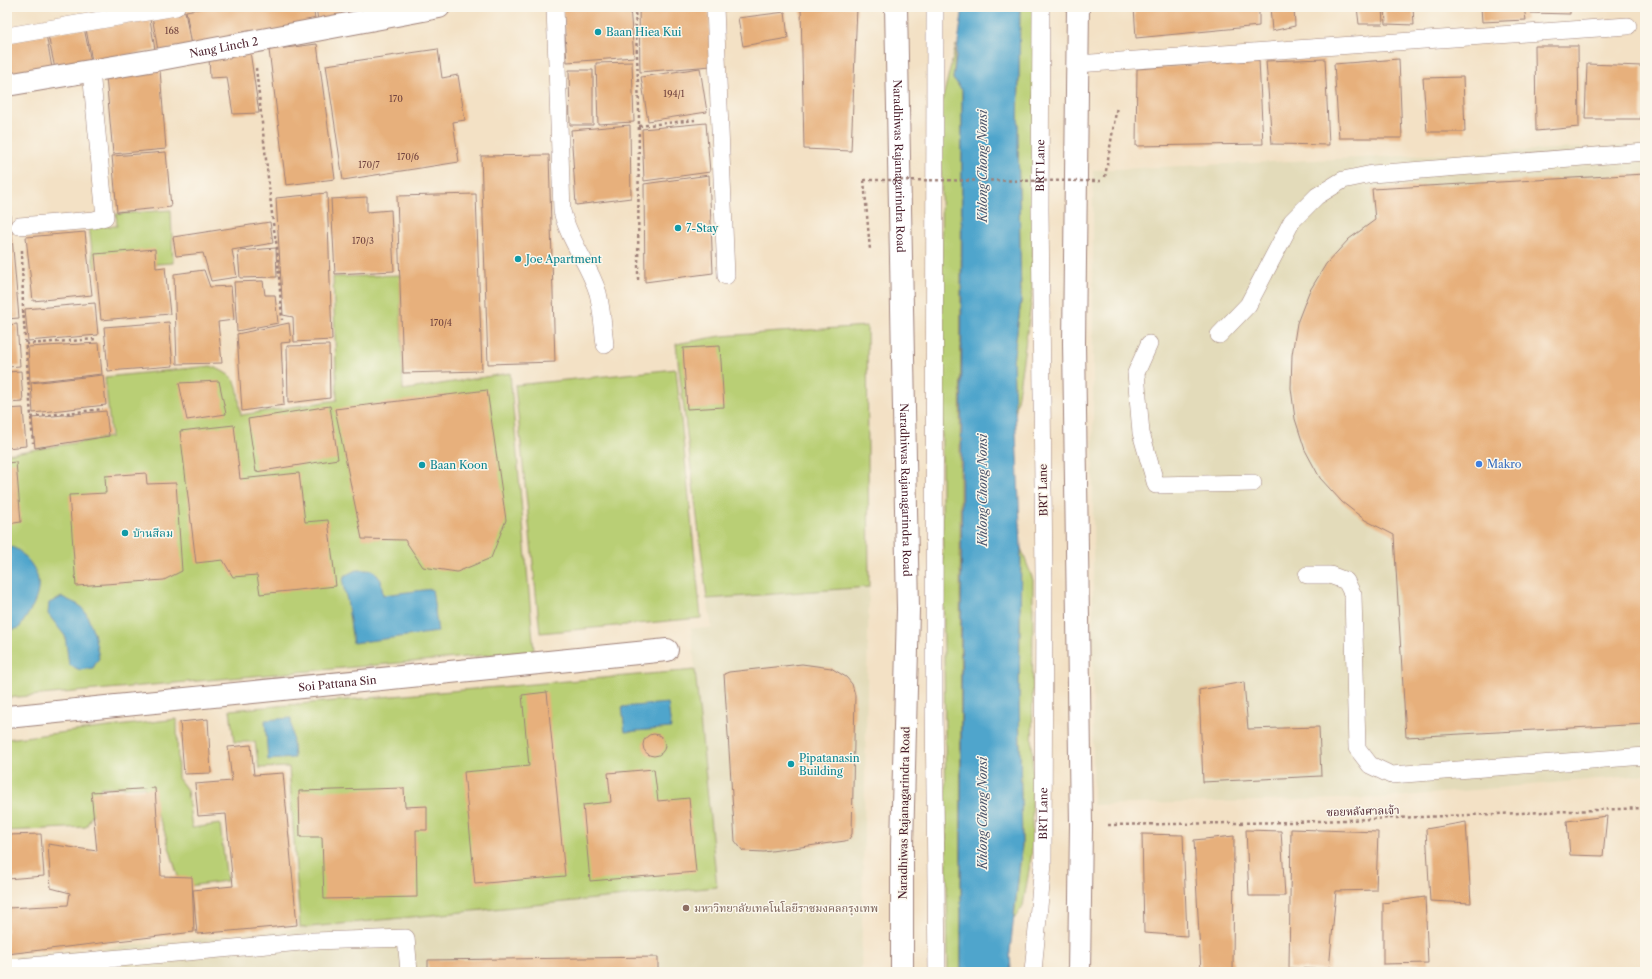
<svg xmlns="http://www.w3.org/2000/svg" width="1652" height="979" font-family="'Libre Caslon Text','Noto Serif Thai',serif">
	<style>
		.built { fill: #e3dbba }
		.green { fill: #b9cf74; stroke: #827750 }
		.water { fill: #50a5cc; stroke: #4d627c }
		.building { fill: #e7b07b }
		.lines { fill: none; stroke-linecap: round; stroke-linejoin: round }
		.service-casing { stroke: #9e8078; stroke-width: 18 }
		.minor-casing { stroke: #9e8078; stroke-width: 24 }
		.primary-casing { stroke: #9e8078; stroke-width: 24 }
		.path { stroke: #9e8078; stroke-width: 2.5; stroke-dasharray: 3 3; stroke-linecap: butt }
		.service { stroke: #fff; stroke-width: 17 }
		.minor { stroke: #fff; stroke-width: 22 }
		.primary { stroke: #fff; stroke-width: 22 }
		.path-bridge { stroke: #9e8078; stroke-width: 2.5; stroke-dasharray: 3 3; stroke-linecap: butt }
		.culture-dot { fill: #0f9aa8; stroke: #fbf7ec; stroke-width: 1.5 }
		.shop-dot { fill: #3f7fe0; stroke: #fbf7ec; stroke-width: 1.5 }
		.education-dot { fill: #8d6e63; stroke: #fbf7ec; stroke-width: 1.5 }
		.labels { text-anchor: middle; stroke-width: 3; stroke-linejoin: round; paint-order: stroke }
		.number-label { font-size: 9px; fill: #71433f }
		.culture-label { font-size: 11px; fill: #0d838f; stroke: #fbf7ec; text-anchor: start }
		.street-label { font-size: 11px; fill: #4a1f2b; stroke: #fbf7ec }
		.shop-label { font-size: 11px; fill: #366cbe; stroke: #fbf7ec; text-anchor: start }
		.education-label { font-size: 11px; fill: #785e54; stroke: #fbf7ec; text-anchor: start }
		.water-label { font-size: 12px; font-style: italic; fill: #4c556b; stroke: #fbf7ec }
	</style>
	<rect width="100%" height="100%" fill="#fbf7ec"/>
	<filter id="ink" filterUnits="userSpaceOnUse"><feTurbulence type="fractalNoise" baseFrequency=".025" numOctaves="2"/><feDisplacementMap in="SourceGraphic" scale="8" xChannelSelector="R" yChannelSelector="G"/><feConvolveMatrix kernelMatrix="1 2 1 2 8 2 1 2 1" color-interpolation-filters="sRGB"/></filter>
	<filter id="wash" filterUnits="userSpaceOnUse"><feTurbulence type="fractalNoise" baseFrequency=".012" numOctaves="4" result="noise"/><feDisplacementMap in="SourceGraphic" scale="16" xChannelSelector="R" yChannelSelector="G"/><feGaussianBlur stdDeviation="0.9" result="paint"/><feColorMatrix in="noise" values="0 0 0 0 0 0 0 0 0 0 0 0 0 0 0 0 0 1.4 0 .05"/><feComposite in="paint" operator="in"/></filter>
	<g filter="url(#wash)">
		<rect width="100%" height="100%" fill="#f3e1c5"/>
		<path class="built" d="M1645,145V775L1383,798L1093,805V170Z
			M869,587L861,972H7V958L717,887L691,628H712L707,599Z"/>
		<path class="green" d="M1020,7H1036L1032,297L1015,416L1013,362L1021,301L1018,139Z
			M956,45L953,79L962,90L960,463L961,972H948L942,497L941,105Z
			M171,210L173,263L94,268L89,226H117L116,214Z
			M400,275L403,390L510,373L534,651L7,698V454L111,437L105,377L211,366C243,379 236,385 241,415L337,400L333,277Z
			M867,326L869,587L707,599L676,344L721,336Z
			M676,369L701,618L540,633L515,385Z
			M1021,548L1033,580L1032,852L1023,906L1014,919L1022,845L1019,698Z
			M695,670L717,887L300,928L289,767L259,768L255,742H234L230,710Z
			M177,719L178,778L187,790L192,828L220,824L227,881L181,887L163,827L144,787H101L93,813L86,827L7,831V739Z"/>
		<path class="water" d="M963,7H1020L1018,139L1021,301L1013,362L1021,548L1019,698L1022,845L1010,951L1011,972H961L962,90L953,79Z
			M7,546C17,548 20,551 27,559C49,583 35,605 19,628L7,631Z
			M356,570H373L381,580L383,595L432,589L438,632L353,643L347,600L343,585L344,576Z
			M62,597L79,605L86,613L94,633L99,658L93,668L80,670L69,665L65,636L48,614L49,603Z
			M668,703L671,728L625,732L622,707Z
			M291,718L294,758L268,760L265,720Z"/>
		<g id="blocks">
			<path class="building" d="M209,7H313L316,24L192,45L186,11Z
				M316,7H344L345,17L318,21Z
				M347,7H374L375,12L348,16Z
				M563,7H630L634,57L567,62Z
				M639,7H709L711,66L640,72Z
				M724,7H746V8L724,11Z
				M801,7H857L851,151L804,149Z
				M1134,7H1259V26L1136,38Z
				M1270,7H1294L1295,26L1272,31Z
				M1357,7H1382L1383,24H1359Z
				M1385,7H1413L1414,25L1386,24Z
				M1481,7H1524L1526,20L1482,22Z
				M1531,7H1570V14L1531,13Z
				M185,11L191,46L158,51L152,16Z
				M785,12L788,38L743,46L738,18Z
				M150,19L155,50L92,61L86,29Z
				M84,28L91,62L55,69L48,35Z
				M46,34L52,68L7,77V42Z
				M317,44L335,179L286,185L269,50Z
				M1535,46H1578L1579,127L1536,131Z
				M438,49L442,78L458,75L465,120L453,122L459,162L343,180L326,65Z
				M250,51L259,113L233,114L227,77L210,78L209,56Z
				M1325,59L1329,145L1272,144L1266,61Z
				M1399,59L1402,138H1339L1334,64Z
				M1259,60L1263,144L1136,146L1137,69Z
				M632,62L634,122L598,124L596,63Z
				M1587,64L1642,66L1641,119H1585Z
				M700,68L707,112L648,121L641,77Z
				M160,70L166,149L113,154L106,77Z
				M569,70H593V125H570Z
				M1463,77L1465,132H1427L1423,78Z
				M706,123L710,172L644,181L642,129Z
				M630,125L631,198L576,205L571,130Z
				M166,152L171,207L117,212L112,156Z
				M549,155L555,362L488,364L481,156Z
				M1645,174V724L1406,737L1394,535L1365,520L1342,502L1320,478L1305,450L1295,419L1291,388L1292,355L1297,323L1309,292L1326,264L1349,239L1375,220L1372,189Z
				M709,175L713,273L645,282L644,184Z
				M7,190L10,209L7,210Z
				M327,193L332,340L294,342L293,317L283,315L276,198Z
				M476,194L482,371L403,373L397,196Z
				M367,197V212L391,210L394,271L335,274L331,199Z
				M10,214L19,318L7,319V215Z
				M270,222L273,243L232,250L237,277L211,281L203,253L176,256L173,237Z
				M85,232L92,295L33,301L26,237Z
				M276,248L277,277L240,278L238,251Z
				M155,249L156,268L165,267L170,314L101,320L95,254Z
				M204,270L210,287L231,286L234,320L218,322L222,363L177,364L174,274Z
				M263,281L265,295H275L278,323L237,331L234,282Z
				M95,303L98,335L28,341L25,309Z
				M169,322L173,366L108,371L104,327Z
				M289,323L291,342L281,343L284,405L242,411L237,334Z
				M17,324L20,366L7,367V325Z
				M99,343L102,374L30,382L28,347Z
				M329,345L330,398L288,403L287,346Z
				M720,346L724,407L687,409L683,348Z
				M21,371L23,402L7,403V372Z
				M103,375L106,405L33,413L31,383Z
				M219,381L226,414L187,420L179,383Z
				M487,390L506,520L491,558L457,572L423,567L405,540L362,539L335,409Z
				M330,406L338,459L256,472L248,419Z
				M23,408L26,446L7,448V409Z
				M106,411L109,436L35,448L32,418Z
				M234,425L240,479L299,473L305,522L328,520L336,586L260,594L257,575L233,577L223,560L196,563L180,431Z
				M16,462L21,522L7,524V463Z
				M146,473L147,484L176,483L182,571L164,580L76,586L69,495L106,493L105,476Z
				M802,664L831,668L846,677L852,684L855,695L852,834L849,839L845,841L764,852L743,851L735,841L724,674L729,672Z
				M1244,682L1248,729L1319,727L1321,776L1203,782L1199,690Z
				M547,692L565,876L475,884L464,772L529,766L522,695Z
				M208,719L211,773L184,774L180,722Z
				M643 745a11 11 0 1 1 22 0a11 11 0 1 1-22 0Z
				M251,745L254,775L283,773L297,925L197,934L193,890L233,886L226,814L198,816L195,784L232,781L228,747Z
				M654,769L658,801L689,798L696,872L590,881L583,805L611,802L608,773Z
				M155,788L161,876L192,877L194,932L7,954V908L68,905L70,893L51,888L48,844L97,851L91,792Z
				M404,788L405,807L427,806V830H416L417,897L324,899L322,837H300L299,791Z
				M1607,816L1603,856L1570,855L1567,821Z
				M1466,822L1471,903L1430,901L1426,829Z
				M1291,829L1378,832L1376,890L1336,891L1329,970L1289,968Z
				M1246,830L1281,831L1285,896H1249Z
				M41,834L44,876L7,879V835Z
				M1142,834L1183,835L1187,936L1144,933Z
				M1234,836L1233,972H1201L1194,840Z
				M1425,897L1428,963L1383,964V903Z
				M658,957V972H428V960Z"/>
		</g>
	</g>
	<g filter="url(#ink)">
		<use href="#blocks" fill-opacity="0" stroke="#9e8078" stroke-width="1"/>
		<g class="lines">
			<g class="service-casing">
				<g id="service">
					<path d="M555,7L562,211C569,241 589,264 598,293C602,310 603,328 605,345"/>
					<path d="M715,7L726,276"/>
					<path d="M935,7L934,706L937,972"/>
					<path d="M7,36L176,7"/>
					<path d="M1077,64L1628,26"/>
					<path d="M19,226L94,220L105,217L91,71"/>
					<path d="M1219,335L1248,305L1292,221L1317,196L1343,180L1372,174L1645,152"/>
					<path d="M1149,344L1136,373L1141,433L1156,485L1253,483"/>
					<path d="M1307,575H1330L1346,581L1353,595L1357,748L1370,765L1391,775L1645,756"/>
					<path d="M7,968L313,941L406,938L409,972"/>
					<path id="s1" d="M1033,972L1043,864L1044,578L1040,209L1041,7"/>
				</g>
			</g>
			<g class="minor-casing">
				<g id="minor">
					<path id="s2" d="M7,85L161,59L439,7"/>
					<path id="s3" d="M7,717L667,650"/>
				</g>
			</g>
			<g class="primary-casing">
				<g id="primary">
					<path id="s4" d="M896,7L908,609L902,846V972"/>
					<path d="M1078,7L1074,343L1081,825L1079,972"/>
				</g>
			</g>
			<path class="path" d="M635,7L639,106L638,280
				M256,68L273,223L277,247L282,320
				M639,126L695,120
				M1105,177L1117,106
				M864,180L870,250
				M22,250L23,309L33,443
				M26,344L97,339
				M31,417L103,409
				M1108,825L1295,822L1645,808"/>
			<use href="#service" class="service"/>
			<use href="#minor" class="minor"/>
			<use href="#primary" class="primary"/>
			<path class="path-bridge" d="M864,180L1104,181"/>
		</g>
	</g>
	<g class="culture-dot">
		<circle cx="598" cy="32" r="4"/>
		<circle cx="678" cy="228" r="4"/>
		<circle cx="518" cy="259" r="4"/>
		<circle cx="422" cy="465" r="4"/>
		<circle cx="125" cy="533" r="4"/>
		<circle cx="791" cy="764" r="4"/>
	</g>
	<circle class="shop-dot" cx="1479" cy="464" r="4"/>
	<circle class="education-dot" cx="686" cy="908" r="4"/>
	<g class="labels">
		<g class="number-label">
			<text x="172" y="34">168</text>
			<text x="674" y="97">194/1</text>
			<text x="396" y="102">170</text>
			<text x="408" y="160">170/6</text>
			<text x="369" y="168">170/7</text>
			<text x="363" y="244">170/3</text>
			<text x="441" y="326">170/4</text>
		</g>
		<g class="culture-label">
			<text x="606" y="36">Baan Hiea Kui</text>
			<text x="686" y="232">7-Stay</text>
			<text x="526" y="263">Joe Apartment</text>
			<text x="430" y="469">Baan Koon</text>
			<text x="133" y="537">บ้านสีลม</text>
			<text x="799" y="762">Pipatanasin<tspan x="799" dy="13">Building</tspan></text>
		</g>
		<g class="street-label">
			<text dy="4" stroke="none"><textPath href="#s2" startOffset="220">Nang Linch 2</textPath></text>
			<text dy="4" stroke="none"><textPath href="#s4" startOffset="159">Naradhiwas Rajanagarindra Road</textPath></text>
			<text dy="4" stroke="none"><textPath href="#s1" startOffset="807">BRT Lane</textPath></text>
			<text dy="4" stroke="none"><textPath href="#s4" startOffset="483">Naradhiwas Rajanagarindra Road</textPath></text>
			<text transform="translate(1043 490) rotate(-91)" y="4">BRT Lane</text>
			<text dy="4" stroke="none"><textPath href="#s3" startOffset="332">Soi Pattana Sin</textPath></text>
			<text transform="translate(1363 811) rotate(-2)" y="4">ซอยหลังศาลเจ้า</text>
			<text transform="translate(904 813) rotate(-89)" y="4">Naradhiwas Rajanagarindra Road</text>
			<text dy="4" stroke="none"><textPath href="#s1" startOffset="159">BRT Lane</textPath></text>
		</g>
		<g class="shop-label">
			<text x="1487" y="468">Makro</text>
		</g>
		<g class="education-label">
			<text x="694" y="912">มหาวิทยาลัยเทคโนโลยีราชมงคลกรุงเทพ</text>
		</g>
		<g class="water-label">
			<text transform="translate(983 166) rotate(-90)" y="4">Khlong Chong Nonsi</text>
			<text transform="translate(983 490) rotate(-90)" y="4">Khlong Chong Nonsi</text>
			<text transform="translate(983 813) rotate(-90)" y="4">Khlong Chong Nonsi</text>
		</g>
	</g>
	<rect width="1652" height="979" fill="none" stroke="#fbf7ec" stroke-width="24"/>
</svg>
